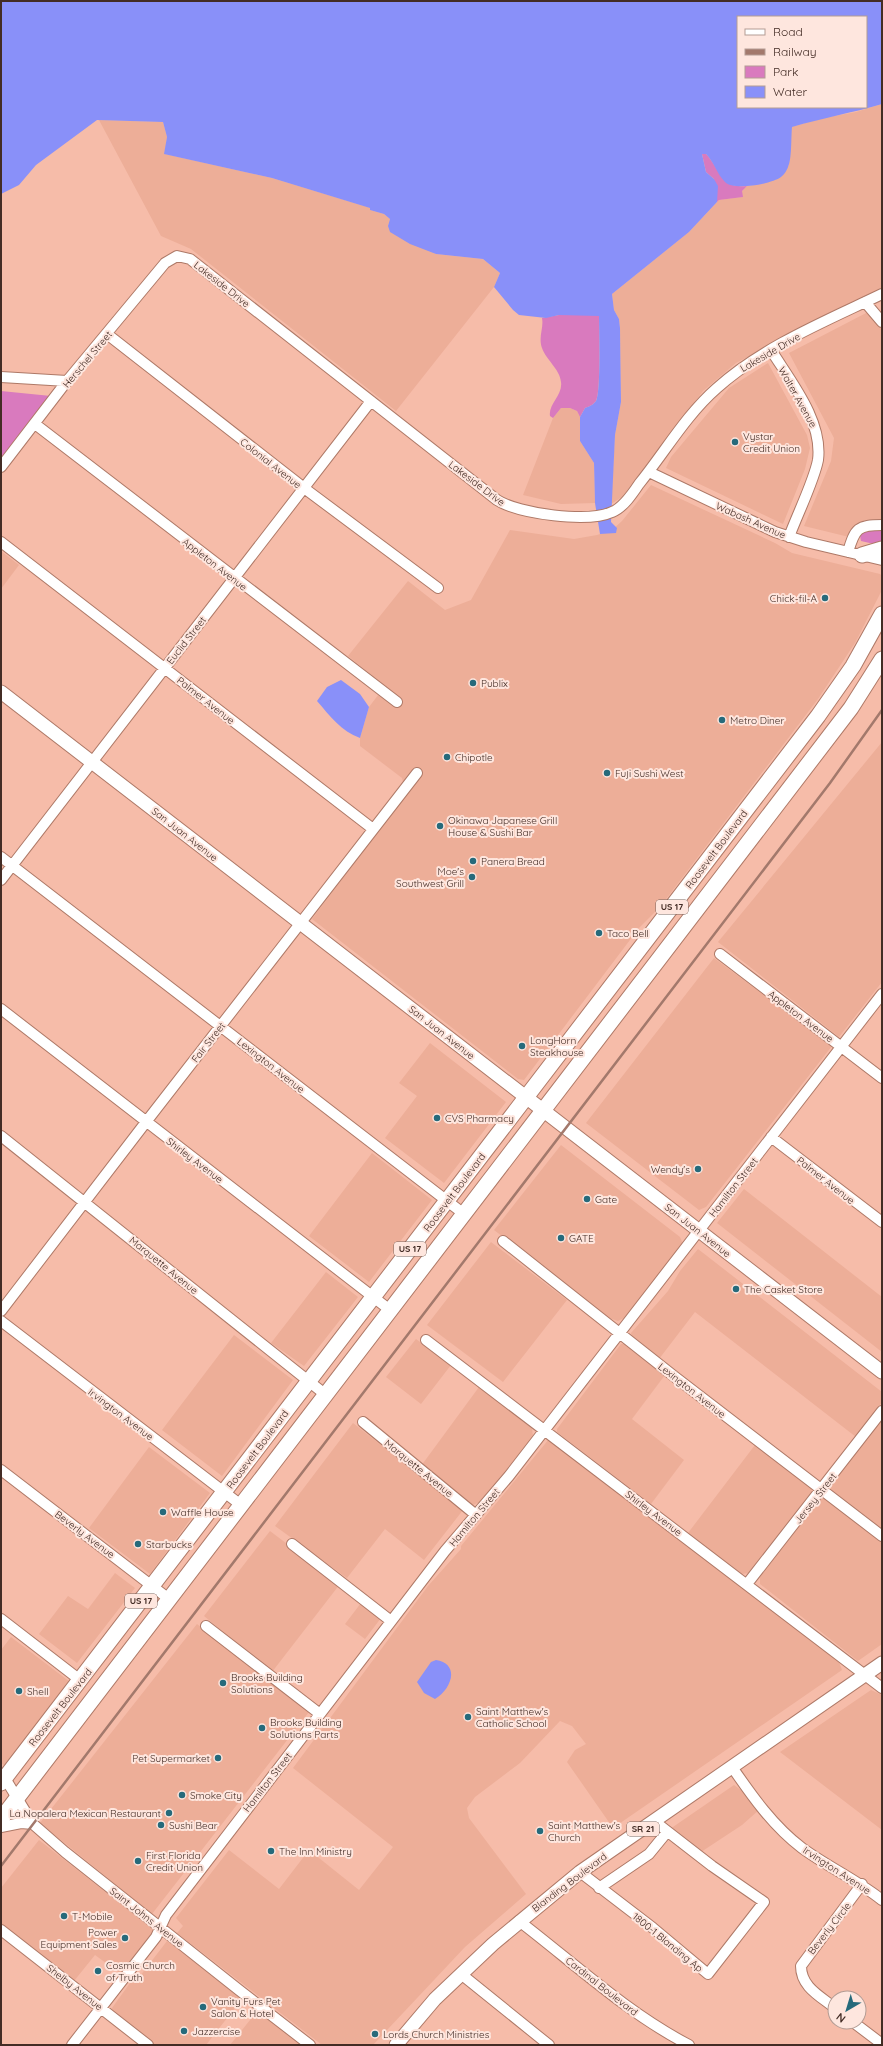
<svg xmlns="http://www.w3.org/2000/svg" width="883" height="2046" font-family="Quicksand,sans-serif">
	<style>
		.built { fill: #edae98 }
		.green { fill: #d97abe }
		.water { fill: #8990f9; fill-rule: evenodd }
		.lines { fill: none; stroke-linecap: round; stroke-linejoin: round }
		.minor-casing { stroke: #ae7967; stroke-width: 12 }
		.major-casing { stroke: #ae7967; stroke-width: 15 }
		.highway-casing { stroke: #ae7967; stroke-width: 17 }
		.minor { stroke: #fff; stroke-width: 10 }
		.major { stroke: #fff; stroke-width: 13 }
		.highway { stroke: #fff; stroke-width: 15 }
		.rail { stroke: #a3796c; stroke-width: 2.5 }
		.poi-dot { fill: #266a7b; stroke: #fee6de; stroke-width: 1.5 }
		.labels { text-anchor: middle; stroke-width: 4; stroke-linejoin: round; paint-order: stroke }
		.shield { fill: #fee6de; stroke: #7b645c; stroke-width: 1 }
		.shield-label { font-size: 9px; font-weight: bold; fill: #432c25 }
		.street-label { font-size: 10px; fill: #432c25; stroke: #fee6de }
		.poi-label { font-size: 10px; fill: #432c25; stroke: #fee6de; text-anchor: start }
	</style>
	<rect width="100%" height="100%" fill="#f6bca9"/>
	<path class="built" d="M882,104V288L736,363L703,391L622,497L611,504L615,435L621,402L620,328L619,319L614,310L612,294L689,232L719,200L742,197V191L747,186L761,184L789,165L791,127L823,118L856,112Z
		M99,120L163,122L167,137L165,154L272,178L371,208L370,210L384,214L390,219L388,226L436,254L483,259L500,273L494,287L396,411L191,249L161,236Z
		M868,312L882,330V522L864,520L849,537L804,526L831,461L834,438L789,353Z
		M768,363L807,435L810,448L805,469L783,524L666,468L671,457L729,388Z
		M561,408H570L577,411L580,417V441L594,463L595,503L561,504L523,495L553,418Z
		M651,485L775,543L792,553L880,574L882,576V590L855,643L818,699L660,907L639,928L524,1080L518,1079L312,919L406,794L402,778L360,746V738L369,707L385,686L348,656L408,581L445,610L471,600L510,530L574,539L597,535L612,530L622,521Z
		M1,551L19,565L1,589Z
		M882,742V982L839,1037L718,942Z
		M714,958L832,1046L706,1207L699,1210L586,1123Z
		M430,1043L506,1102L444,1183L385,1138L417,1096L399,1083Z
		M561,1145L680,1237L683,1244L626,1317L618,1321L609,1318L494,1230Z
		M372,1153L432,1200L369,1282L309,1236Z
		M744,1189L882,1297V1352L717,1223Z
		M491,1242L567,1300L503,1382L427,1325Z
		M698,1249L882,1392V1402L856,1437L695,1312L659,1359L632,1337L631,1333L668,1291L680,1271Z
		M326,1272L358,1297L304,1366L271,1343Z
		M234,1335L293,1380L222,1476L162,1430Z
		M416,1339L451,1365L421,1404L386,1377Z
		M621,1344H625L665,1375L632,1419L684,1460L651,1504L557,1432V1429Z
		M479,1387L532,1428L533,1437L480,1502L473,1505L467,1503L421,1466Z
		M882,1418V1530L832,1491L830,1487Z
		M353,1423L463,1510L424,1560L385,1529L347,1578L275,1526Z
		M549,1439L647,1511L839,1662L842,1670L613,1828L567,1762L575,1750L586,1744L572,1726L560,1721L520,1763L475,1797L467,1808L469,1818L526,1894L465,1947L373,2045H322L177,1933L183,1926L176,1918L229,1850L279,1889L309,1850L359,1890L393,1847L293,1768L428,1586L461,1549V1546Z
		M755,1445L812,1488L810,1500L750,1573L741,1574L688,1533Z
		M149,1447L210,1493L150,1574L89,1528Z
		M820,1499H826L882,1542V1644L858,1661L760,1584V1577Z
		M270,1531L340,1584L272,1672L204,1616Z
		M115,1573L135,1588L77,1663L39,1634L68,1596L88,1609Z
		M361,1603L381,1618L365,1639L345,1624Z
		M197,1624L309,1712L152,1914L40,1823Z
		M11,1637L70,1682L6,1767L1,1763V1650Z
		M871,1690L882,1695V1830L780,1752Z
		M734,1785L745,1793L759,1810L742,1825L701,1852L670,1829Z
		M39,1840L154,1930L121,1974L95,1955L74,1981L1,1925V1888Z
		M167,1941L242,1999L206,2045H155L113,2012L112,2008L130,1983L140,1976Z
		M258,2010L302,2045H230Z"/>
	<path class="green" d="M702,154H706C721,170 720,189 747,186L742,191L743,197L719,200L717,202L714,179L706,172Z
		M559,315H599C599,330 601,392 596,401C593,405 590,406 585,408L580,417L577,411L570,408H561L553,418L550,416C548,404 563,395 561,382C560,369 546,360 542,348C538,337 544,328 542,318Z
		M1,391L51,396L1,461Z
		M882,529V542L874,544L861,541L860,536L863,530Z"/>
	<path class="water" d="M1,1H882V104C852,113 822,118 792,127C791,137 792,159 788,167C787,170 784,175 781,177C772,184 733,191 725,182C717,174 714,162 706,154H702L706,172L714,179L718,186L717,202L689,232L612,294L614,310L619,319L620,328L621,402L615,435L611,522L617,528L616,533L600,534L595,503L594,463L580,441V417L585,408C590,406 593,405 596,401C601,392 599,330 599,316L559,315L546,318L519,315L513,310L494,287L500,273L483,259L436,254L410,244L390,232L388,226L390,219L384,214L370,210V208L272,178L164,154L167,137L163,122L97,120L36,165L19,185L1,194ZM738,17H866V107H738Z
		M341,680L360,694L369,707L360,738C341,731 330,716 317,701L327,687Z
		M436,1660C461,1664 451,1690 435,1699L424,1693L417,1682L431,1662Z"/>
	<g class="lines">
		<g class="minor-casing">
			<path id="minor" d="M865,302L882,322
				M107,334L304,488L438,588
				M771,350C791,382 823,421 818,460C814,481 797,515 789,537
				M1,377L67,381
				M35,424L397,702
				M1,467L67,381L165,263L177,256L190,259L497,500C519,514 588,523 612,512C623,508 633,493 639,484C665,452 686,415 717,388C764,346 826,321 882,294
				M649,472L775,532L806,542L882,560
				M1,542L373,829
				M848,552C855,528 858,525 882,525
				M1,857L464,1214
				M1,880L371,401
				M720,954L882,1078
				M1,1009L390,1310
				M1,1136L326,1395
				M771,1137L882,1222
				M503,1241L675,1377L882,1536
				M1,1311L146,1122L417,773
				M1,1321L241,1505
				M426,1340L882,1688
				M363,1422L476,1515
				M1,1470L169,1599
				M292,1544L391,1621
				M747,1584L882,1411
				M1,1619L80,1680
				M206,1626L320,1714
				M732,1767C752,1796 773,1826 802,1848C828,1867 857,1880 882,1900
				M3,1775L33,1824L65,1852L239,1990L310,2045
				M1,1827L21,1823L33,1824
				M580,1872L653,1928L708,1974L764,1902L712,1866L654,1821
				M599,1888L649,1854L667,1832
				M519,1921C574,1963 627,2013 689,2045
				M1,1930L148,2045
				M461,1974L549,2045
				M835,2008C820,1996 801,1987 801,1966L862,1884
				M853,2022L882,2044
				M72,2045L156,1937L166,1915L445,1551L509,1476L882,994"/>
		</g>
		<g class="major-casing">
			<path id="major" d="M1,692L882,1372
				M396,2045L435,1999L493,1944L580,1872L882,1663"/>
		</g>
		<g class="highway-casing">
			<path id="highway" d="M862,555L882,549
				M1,1783L818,716L853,666L882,614
				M1,1819L851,708L882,659"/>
		</g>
		<use href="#minor" class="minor"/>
		<use href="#major" class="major"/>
		<use href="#highway" class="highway"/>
		<path class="rail" d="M1,1866L830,783L882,710"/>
	</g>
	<g class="poi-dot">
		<circle cx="735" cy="442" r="4"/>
		<circle cx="825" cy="598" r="4"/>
		<circle cx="473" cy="683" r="4"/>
		<circle cx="722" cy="720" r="4"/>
		<circle cx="447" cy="757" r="4"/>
		<circle cx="607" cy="773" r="4"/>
		<circle cx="440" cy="826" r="4"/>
		<circle cx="473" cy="861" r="4"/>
		<circle cx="472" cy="877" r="4"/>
		<circle cx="599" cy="933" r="4"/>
		<circle cx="522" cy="1046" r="4"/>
		<circle cx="437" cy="1118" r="4"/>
		<circle cx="698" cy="1169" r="4"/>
		<circle cx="587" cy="1199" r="4"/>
		<circle cx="561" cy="1238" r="4"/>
		<circle cx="736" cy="1289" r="4"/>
		<circle cx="163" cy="1512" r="4"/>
		<circle cx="138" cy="1544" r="4"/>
		<circle cx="223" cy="1683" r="4"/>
		<circle cx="19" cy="1691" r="4"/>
		<circle cx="468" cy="1717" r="4"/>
		<circle cx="262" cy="1728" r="4"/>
		<circle cx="218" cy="1758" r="4"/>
		<circle cx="182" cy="1795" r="4"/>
		<circle cx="169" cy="1813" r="4"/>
		<circle cx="161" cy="1825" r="4"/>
		<circle cx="540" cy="1831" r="4"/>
		<circle cx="271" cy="1851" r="4"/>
		<circle cx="138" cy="1861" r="4"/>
		<circle cx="64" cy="1916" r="4"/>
		<circle cx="125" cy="1938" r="4"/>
		<circle cx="98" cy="1971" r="4"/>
		<circle cx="203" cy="2007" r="4"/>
		<circle cx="184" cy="2031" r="4"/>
		<circle cx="375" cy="2034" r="4"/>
	</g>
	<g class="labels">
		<g class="shield">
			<rect x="656" y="900" width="32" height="14" rx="3"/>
			<rect x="394" y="1242" width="32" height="14" rx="3"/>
			<rect x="125" y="1594" width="32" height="14" rx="3"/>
			<rect x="627" y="1822" width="32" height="14" rx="3"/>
		</g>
		<g class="shield-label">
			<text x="672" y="910">US 17</text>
			<text x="410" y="1252">US 17</text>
			<text x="141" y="1604">US 17</text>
			<text x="643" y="1832">SR 21</text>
		</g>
		<g class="street-label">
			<text transform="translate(222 284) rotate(38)" y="4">Lakeside Drive</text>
			<text transform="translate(770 352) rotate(-30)" y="4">Lakeside Drive</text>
			<text transform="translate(87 359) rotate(-50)" y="4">Herschel Street</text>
			<text transform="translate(798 397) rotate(61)" y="4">Walter Avenue</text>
			<text transform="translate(271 463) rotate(38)" y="4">Colonial Avenue</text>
			<text transform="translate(477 483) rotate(37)" y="4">Lakeside Drive</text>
			<text transform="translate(751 520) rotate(24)" y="4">Wabash Avenue</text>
			<text transform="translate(215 564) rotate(38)" y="4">Appleton Avenue</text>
			<text transform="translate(186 640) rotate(-52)" y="4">Euclid Street</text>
			<text transform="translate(206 700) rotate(38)" y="4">Palmer Avenue</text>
			<text transform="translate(185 834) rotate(38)" y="4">San Juan Avenue</text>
			<text transform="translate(716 849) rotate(-53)" y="4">Roosevelt Boulevard</text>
			<text transform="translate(801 1016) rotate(37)" y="4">Appleton Avenue</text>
			<text transform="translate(442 1032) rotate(38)" y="4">San Juan Avenue</text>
			<text transform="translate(208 1042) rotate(-52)" y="4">Fair Street</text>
			<text transform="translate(271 1065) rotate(38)" y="4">Lexington Avenue</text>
			<text transform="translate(195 1160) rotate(37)" y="4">Shirley Avenue</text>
			<text transform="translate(826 1180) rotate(38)" y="4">Palmer Avenue</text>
			<text transform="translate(733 1187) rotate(-52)" y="4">Hamilton Street</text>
			<text transform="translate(454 1192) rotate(-53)" y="4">Roosevelt Boulevard</text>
			<text transform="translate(698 1230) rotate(38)" y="4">San Juan Avenue</text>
			<text transform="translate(164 1265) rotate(39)" y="4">Marquette Avenue</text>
			<text transform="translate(692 1390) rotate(38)" y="4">Lexington Avenue</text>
			<text transform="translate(121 1414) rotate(37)" y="4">Irvington Avenue</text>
			<text transform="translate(257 1449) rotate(-53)" y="4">Roosevelt Boulevard</text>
			<text transform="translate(419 1468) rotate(39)" y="4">Marquette Avenue</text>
			<text transform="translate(815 1498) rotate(-52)" y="4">Jersey Street</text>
			<text transform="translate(654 1513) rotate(37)" y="4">Shirley Avenue</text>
			<text transform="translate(474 1517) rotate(-50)" y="4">Hamilton Street</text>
			<text transform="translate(85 1534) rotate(37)" y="4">Beverly Avenue</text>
			<text transform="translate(60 1707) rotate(-52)" y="4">Roosevelt Boulevard</text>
			<text transform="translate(267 1782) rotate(-52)" y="4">Hamilton Street</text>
			<text transform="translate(837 1870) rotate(33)" y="4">Irvington Avenue</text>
			<text transform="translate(569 1882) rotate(-37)" y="4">Blanding Boulevard</text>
			<text transform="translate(147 1917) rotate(38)" y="4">Saint Johns Avenue</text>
			<text transform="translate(829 1928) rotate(-52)" y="4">Beverly Circle</text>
			<text transform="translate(668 1942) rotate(39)" y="4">1800-1 Blanding Ap</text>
			<text transform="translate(602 1986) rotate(38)" y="4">Cardinal Boulevard</text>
			<text transform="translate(75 1987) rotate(38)" y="4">Shelby Avenue</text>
		</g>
		<g class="poi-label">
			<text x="743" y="440">Vystar<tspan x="743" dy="12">Credit Union</tspan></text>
			<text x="817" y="602" text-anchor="end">Chick-fil-A</text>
			<text x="481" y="687">Publix</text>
			<text x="730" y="724">Metro Diner</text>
			<text x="455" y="761">Chipotle</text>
			<text x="615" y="777">Fuji Sushi West</text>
			<text x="448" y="824">Okinawa Japanese Grill<tspan x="448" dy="12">House &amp; Sushi Bar</tspan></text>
			<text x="481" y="865">Panera Bread</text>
			<text x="464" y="875" text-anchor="end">Moe's<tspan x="464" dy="12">Southwest Grill</tspan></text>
			<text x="607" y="937">Taco Bell</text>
			<text x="530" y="1044">LongHorn<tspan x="530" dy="12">Steakhouse</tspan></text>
			<text x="445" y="1122">CVS Pharmacy</text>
			<text x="690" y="1173" text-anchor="end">Wendy's</text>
			<text x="595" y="1203">Gate</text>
			<text x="569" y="1242">GATE</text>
			<text x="744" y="1293">The Casket Store</text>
			<text x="171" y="1516">Waffle House</text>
			<text x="146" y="1548">Starbucks</text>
			<text x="231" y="1681">Brooks Building<tspan x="231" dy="12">Solutions</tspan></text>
			<text x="27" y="1695">Shell</text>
			<text x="476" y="1715">Saint Matthew's<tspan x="476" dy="12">Catholic School</tspan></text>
			<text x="270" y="1726">Brooks Building<tspan x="270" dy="12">Solutions Parts</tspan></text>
			<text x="210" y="1762" text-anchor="end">Pet Supermarket</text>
			<text x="190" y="1799">Smoke City</text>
			<text x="161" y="1817" text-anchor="end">La Nopalera Mexican Restaurant</text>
			<text x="169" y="1829">Sushi Bear</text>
			<text x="548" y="1829">Saint Matthew's<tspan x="548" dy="12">Church</tspan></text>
			<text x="279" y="1855">The Inn Ministry</text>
			<text x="146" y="1859">First Florida<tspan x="146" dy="12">Credit Union</tspan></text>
			<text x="72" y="1920">T-Mobile</text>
			<text x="117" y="1936" text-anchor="end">Power<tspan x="117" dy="12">Equipment Sales</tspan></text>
			<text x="106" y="1969">Cosmic Church<tspan x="106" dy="12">of Truth</tspan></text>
			<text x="211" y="2005">Vanity Furs Pet<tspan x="211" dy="12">Salon &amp; Hotel</tspan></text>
			<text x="192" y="2035">Jazzercise</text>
			<text x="383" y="2038">Lords Church Ministries</text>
		</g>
	</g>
	<rect width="883" height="2046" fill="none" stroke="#432c25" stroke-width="4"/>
	<rect x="737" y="16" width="130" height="92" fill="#fee6de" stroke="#b39c94"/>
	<rect x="745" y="29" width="20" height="6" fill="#ffffff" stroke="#b39c94"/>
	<text x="773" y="36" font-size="12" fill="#432c25">Road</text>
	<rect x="745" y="49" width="20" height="6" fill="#a3796c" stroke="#b39c94"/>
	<text x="773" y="56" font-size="12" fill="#432c25">Railway</text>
	<rect x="745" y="66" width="20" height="12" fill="#d97abe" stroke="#b39c94"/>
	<text x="773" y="76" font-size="12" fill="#432c25">Park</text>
	<rect x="745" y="86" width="20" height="12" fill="#8990f9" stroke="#b39c94"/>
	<text x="773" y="96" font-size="12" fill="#432c25">Water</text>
	<g transform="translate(847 2010) rotate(218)"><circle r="19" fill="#fee6de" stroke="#b39c94"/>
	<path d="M0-3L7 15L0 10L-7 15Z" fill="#266a7b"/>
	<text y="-6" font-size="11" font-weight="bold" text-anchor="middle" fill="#432c25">N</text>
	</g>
</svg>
